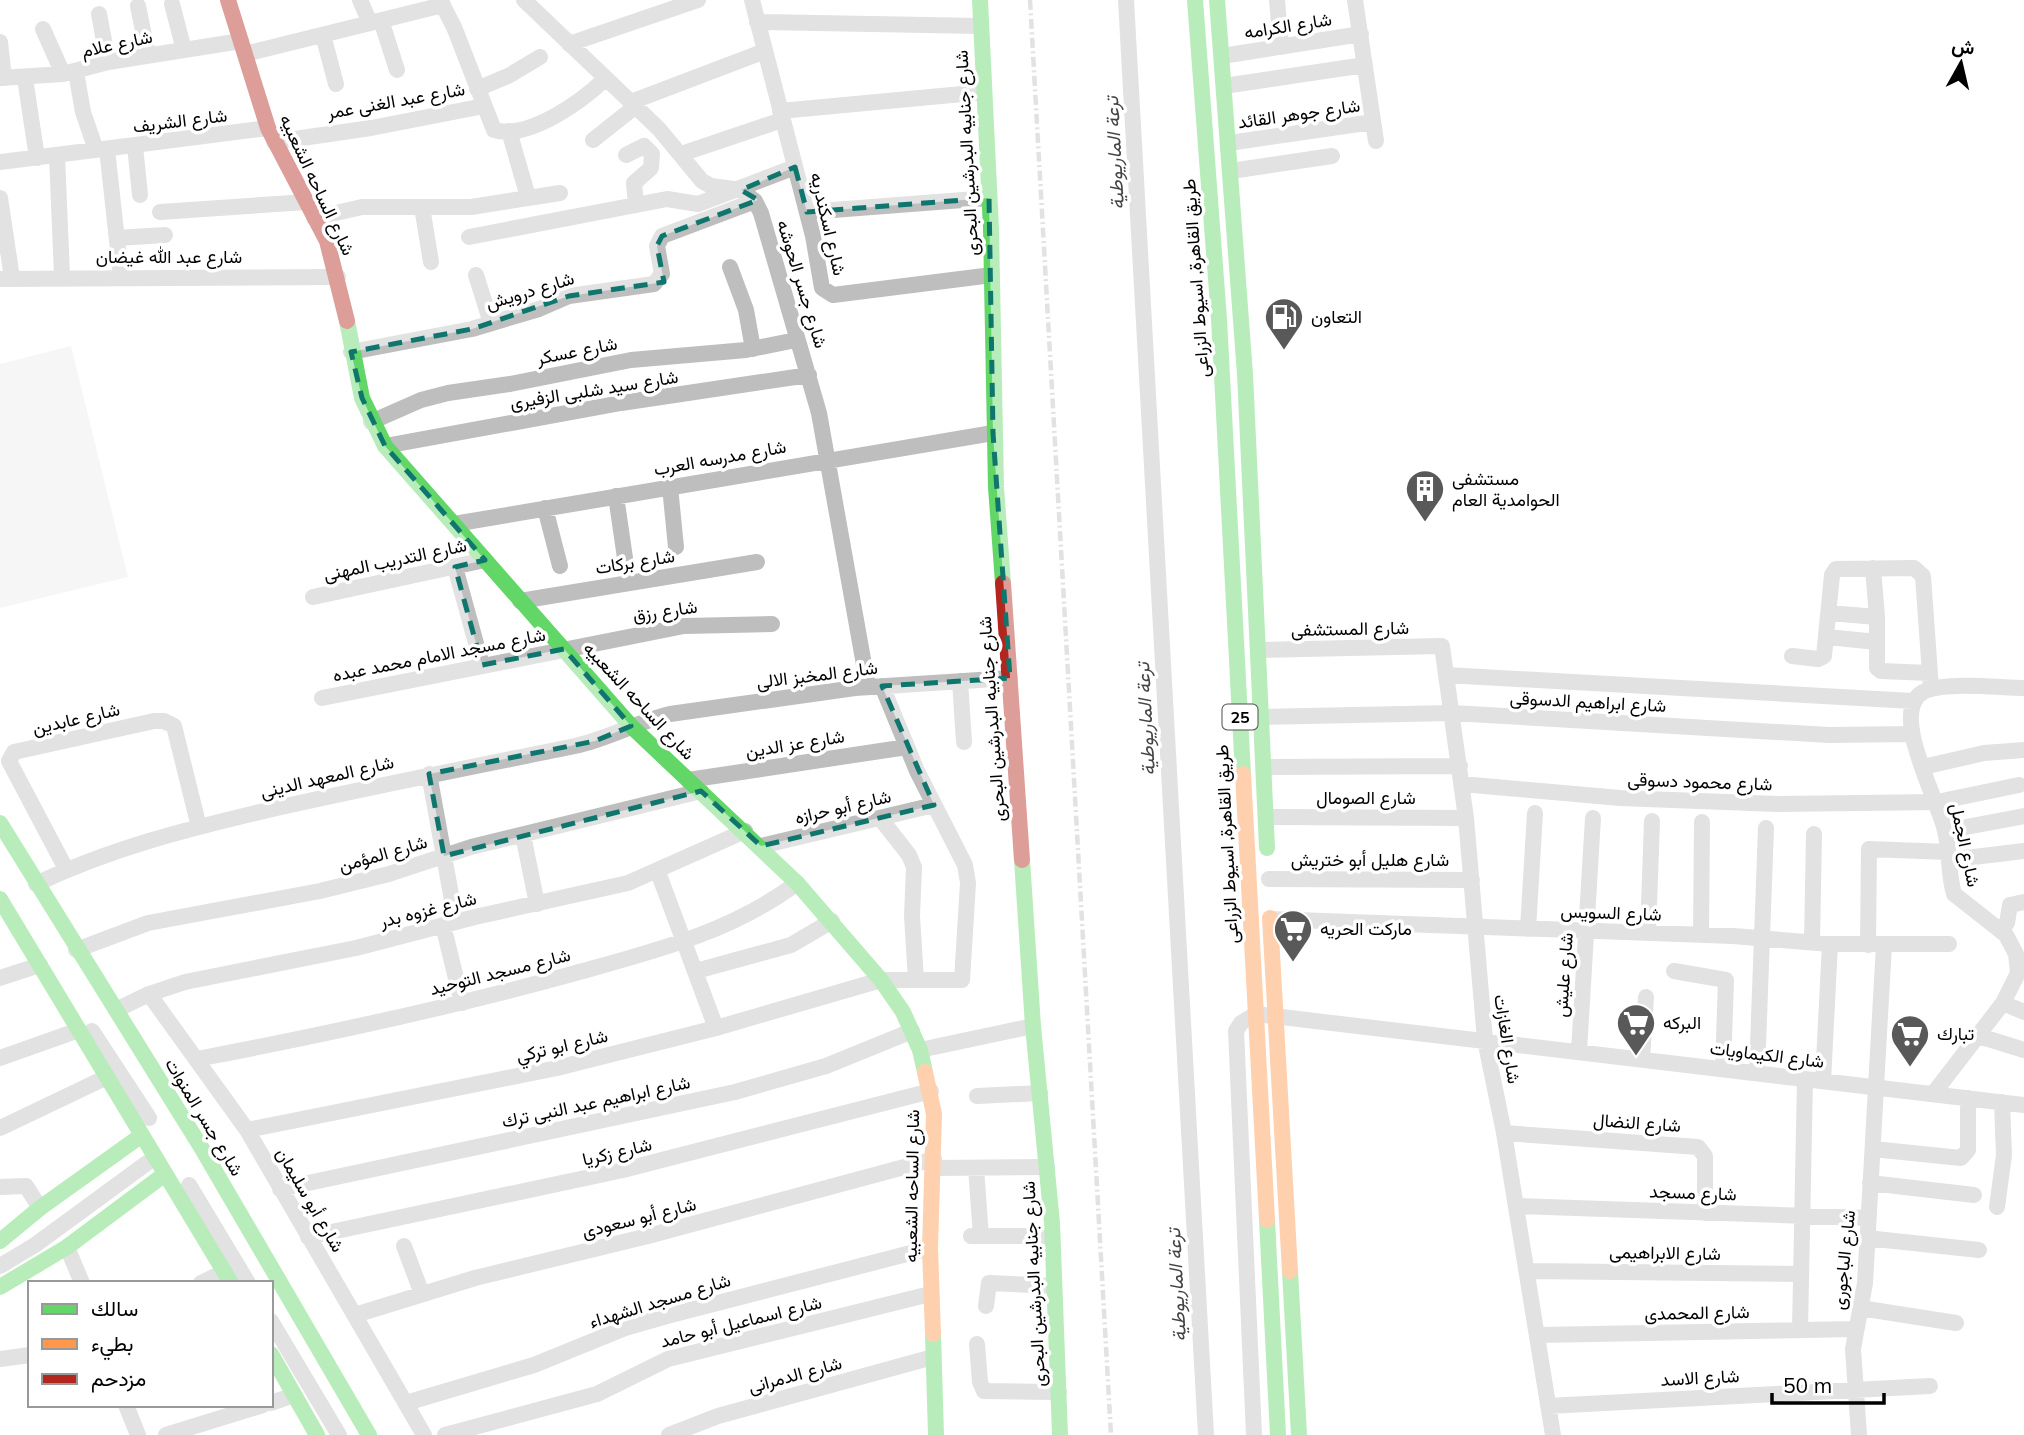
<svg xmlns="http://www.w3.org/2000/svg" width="2024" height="1435" font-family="Mulish,Vazirmatn,sans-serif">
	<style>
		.green { fill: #ececec }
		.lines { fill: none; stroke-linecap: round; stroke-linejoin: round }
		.canal { stroke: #bfbfbf; stroke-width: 16 }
		.street { stroke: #bebebe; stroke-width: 16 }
		.fast { stroke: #63d668; stroke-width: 16 }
		.slow { stroke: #ff974d; stroke-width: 16 }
		.jam { stroke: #b3261e; stroke-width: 16 }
		.rail { stroke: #bebebe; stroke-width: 4.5; stroke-dasharray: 10 3.5 2 3.5; stroke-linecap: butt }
		.marked { fill: none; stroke: #0f766e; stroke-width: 5; stroke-dasharray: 14 9; stroke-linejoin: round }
		.labels { text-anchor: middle; stroke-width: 7; stroke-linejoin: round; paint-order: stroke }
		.shield { fill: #fff; stroke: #4c4c4c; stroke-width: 2 }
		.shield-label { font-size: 16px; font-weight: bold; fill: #000 }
		.street-label { font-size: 18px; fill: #000; stroke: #fff }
		.poi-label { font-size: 18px; fill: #000; stroke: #fff; text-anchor: start }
		.water-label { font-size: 19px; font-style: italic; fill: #444; stroke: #fff }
	</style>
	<rect width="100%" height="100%" fill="#fff"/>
	<path class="green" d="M71,346L128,577L0,608V364Z"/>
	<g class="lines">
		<path class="canal" d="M1126,0L1206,1435
			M92,1031L149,1118
			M189,1185L248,1283
			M0,1266L35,1245L147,1163
			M271,1321L339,1435"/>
		<path class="street" d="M360,0L370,23
			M440,0L454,27L494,130C529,140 582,101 605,79
			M524,0L659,129L702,181L711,186L741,190L755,201L761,213L819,413L868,687
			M752,0L813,236L822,288L833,295L992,275
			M1277,0L1281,47
			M1355,0L1376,141
			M172,4L184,50
			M138,6L148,55
			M99,14L108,62
			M381,20L397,70
			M757,22L981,26
			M43,29L63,74
			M323,35L336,84
			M0,42L4,78
			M569,44L698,0
			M245,54L443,5
			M1222,56L1361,34
			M76,72L83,112L96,150
			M0,78L63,74L108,62L241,41
			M25,78L37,158
			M1224,86L1365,65
			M477,89L510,75L540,57
			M631,102L765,51
			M780,111L984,92
			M509,131L528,197
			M593,140L636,106
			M274,142L371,128L484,106
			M1229,143L1373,122
			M135,146L140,195
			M107,149L121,277
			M681,154L782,120
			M57,155L62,276
			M626,155L644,146L652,154L651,168L634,183L636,205
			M0,162L268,128
			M1231,171L1332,156
			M0,198L12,278
			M422,207L431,262
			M160,212L306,202
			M807,212L989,198
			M314,218L362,207H471L560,193
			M469,237L667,199L698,204L795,167
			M117,238L165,235
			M730,267L746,310L753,349
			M476,275L491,323
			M0,279L338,277
			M351,352L472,329L539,309L569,296L654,284L662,274L657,246L662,236L755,201
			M371,422L421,400L448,393L510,384L631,360L746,350L796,340
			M385,446L621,403L809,375
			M670,487L676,547
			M616,496L625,558
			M545,508L560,566
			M454,524L993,433
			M455,567L482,665
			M1873,568L1877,617V668L1881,671L1930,673
			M313,597L485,560
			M520,601L757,562
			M1829,613L1877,617
			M1827,637L1877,642
			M1258,650L1442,646L1466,818L1485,1040L1504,1133L1553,1435
			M1792,656L1818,659L1824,656L1832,575L1836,569L1914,568L1923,576L1931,688
			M1446,675L1913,701
			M960,681L964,742
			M322,698L684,626L772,624
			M1261,717L1452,713L1829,735L1911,734
			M1264,767L1460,766
			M1923,767L1984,753L2024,750
			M429,774L456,922
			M688,780L907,747
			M1462,784L1620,798L1778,804L1937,802L2019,785
			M1266,817L1466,818
			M880,818L909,855L914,867L912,916L916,980
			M1945,831L2024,816
			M523,835L537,904
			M761,846L934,805
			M1949,860L2024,851
			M66,869L9,761L14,752L154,721H164L174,726L199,827
			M658,872L716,1028
			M1269,879L1472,880
			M36,884C111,848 188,829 268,810C370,787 472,767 575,746C608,739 637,722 670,714L855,688L1010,678
			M1270,919L1733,936L1830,944H1949
			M443,925L462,1003
			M1528,929L1535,813
			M2000,929L2007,923L2010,905L2024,902
			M1648,933L1652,821
			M1701,935L1702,822
			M1812,942L1814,834
			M1868,945L1869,849L1948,852
			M76,950L148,923L320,891L389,874L471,847L701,791
			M696,971L791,945L832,921
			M1674,971L1726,980L1723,1069
			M0,978L40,965
			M149,994L247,1130L424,1435
			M2003,1003L2024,1012
			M116,1010L149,994L185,982L356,948L475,917L628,883L745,831
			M1979,1036L2024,1050
			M920,1050L1033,1026
			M1579,1051L1593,818
			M0,1058L79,1030
			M197,1059C323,1035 448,1008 572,974C651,952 730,933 797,883
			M1642,1059L1646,997
			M1757,1073L1766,828
			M1823,1081L1830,944
			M1933,1094L2003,1003L2018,973L2016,954L2006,935L1954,894C1948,874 1950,852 1945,831C1939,801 1888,712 1923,692C1943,681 2000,688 2024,688
			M977,1096L1040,1093
			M0,1128L107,1077
			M247,1130L557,1068L716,1028L881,980H962L968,883L965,865L917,771L882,686
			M1504,1133L1698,1147L1705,1156V1213
			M1873,1149L1961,1158L1968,1150V1098
			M933,1168L1047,1167
			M976,1168L981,1236
			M1870,1183L1974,1195
			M0,1187L26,1186L40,1208
			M280,1189L735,1092L826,1066L912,1031
			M1517,1206L1867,1218
			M1997,1207L2004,1155L2002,1102
			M971,1236H1052
			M308,1237L623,1170L931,1091
			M1866,1238L1979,1250
			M404,1246L422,1294
			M67,1247L82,1283
			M1528,1271L1801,1274
			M201,1283L224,1272
			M986,1306L989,1283L1054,1286
			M1860,1308L1956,1323
			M355,1315L475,1278L648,1236L934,1159
			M1800,1330L1805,1079
			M1539,1335L1855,1329
			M977,1344L980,1382L984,1391L1059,1392
			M0,1359L30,1355
			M271,1403L294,1395
			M406,1403L534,1365L625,1328L667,1316L930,1248
			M126,1405L138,1435
			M1548,1406L1930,1386
			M166,1435L263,1405
			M445,1435L597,1394L668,1359L930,1294
			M669,1435L718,1416L933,1357
			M1254,1435L1236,1031L1241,1023L1256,1014L2024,1105
			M1859,1435L1853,1349L1865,1283L1884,945"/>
		<path class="fast" d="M980,0L991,229L996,487L1003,583
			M1195,0L1219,319L1243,774
			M1217,0L1245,374L1267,848
			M347,321L362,398L385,446L631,726L797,883L881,980L903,1012L920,1050L925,1072
			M0,823L201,1147L369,1435
			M1022,860L1033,1026L1052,1223L1060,1435
			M0,899L231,1283
			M1267,1220L1278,1435
			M0,1241L40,1208L142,1135
			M1290,1271L1299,1435
			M0,1287L67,1247L165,1174
			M933,1334L936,1435
			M271,1354L317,1435"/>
		<path class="slow" d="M1243,774L1267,1220
			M1270,918L1290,1271
			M925,1072L934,1114L930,1248L933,1334"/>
		<path class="jam" d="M228,0L268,128L327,241L347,321
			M1003,583L1022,860"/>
		<path class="rail" d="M1030,0L1111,1435"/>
	</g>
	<path d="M0 0H2024V1435H0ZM795,167L807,212L989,198L993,433L1010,678L882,686L934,805L761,846L701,791L444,856L429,774L595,741L631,726L564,649L482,665L455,567L485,560L385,446L362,398L351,352L472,329L569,296L664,282L657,246L662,236L758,200L741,190Z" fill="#fff" fill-opacity=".55" fill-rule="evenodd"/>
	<path class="marked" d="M795,167L807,212L989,198L993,433L1010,678L882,686L934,805L761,846L701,791L444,856L429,774L595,741L631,726L564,649L482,665L455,567L485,560L385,446L362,398L351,352L472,329L569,296L664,282L657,246L662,236L758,200L741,190Z"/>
	<defs>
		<g id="fuel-pin" transform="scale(2.0125)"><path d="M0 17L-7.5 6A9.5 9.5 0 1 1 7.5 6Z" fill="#595959" stroke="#fff"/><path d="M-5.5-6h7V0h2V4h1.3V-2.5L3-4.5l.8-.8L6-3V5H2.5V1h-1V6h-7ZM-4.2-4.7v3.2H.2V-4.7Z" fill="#fff"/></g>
		<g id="building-pin" transform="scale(2.0125)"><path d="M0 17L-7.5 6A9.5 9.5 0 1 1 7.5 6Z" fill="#595959" stroke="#fff"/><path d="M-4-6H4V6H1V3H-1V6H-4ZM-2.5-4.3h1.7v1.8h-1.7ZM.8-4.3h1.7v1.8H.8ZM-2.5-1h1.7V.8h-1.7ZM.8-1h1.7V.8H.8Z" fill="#fff"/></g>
		<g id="supermarket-pin" transform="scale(2.0125)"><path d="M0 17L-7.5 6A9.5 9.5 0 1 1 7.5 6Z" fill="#595959" stroke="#fff"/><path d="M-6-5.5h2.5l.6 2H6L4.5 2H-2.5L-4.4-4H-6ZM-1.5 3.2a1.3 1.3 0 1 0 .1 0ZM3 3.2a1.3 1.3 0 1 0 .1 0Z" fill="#fff"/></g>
	</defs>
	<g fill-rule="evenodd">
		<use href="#fuel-pin" x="1284" y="317"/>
		<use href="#building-pin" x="1425" y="489"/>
		<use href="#supermarket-pin" x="1293" y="929"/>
		<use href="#supermarket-pin" x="1636" y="1023"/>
		<use href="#supermarket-pin" x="1910" y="1034"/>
	</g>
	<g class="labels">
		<rect class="shield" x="1222.5" y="704.5" width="35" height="25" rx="5"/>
		<g class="shield-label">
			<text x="1240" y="723">25</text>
		</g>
		<g class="street-label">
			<text transform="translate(1288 26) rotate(-9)" y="6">شارع الكرامه</text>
			<text transform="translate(117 44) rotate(-12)" y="6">شارع علام</text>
			<text transform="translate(396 101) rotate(-10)" y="6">شارع عبد الغنى عمر</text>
			<text transform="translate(1299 114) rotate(-8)" y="6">شارع جوهر القائد</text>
			<text transform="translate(180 121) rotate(-7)" y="6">شارع الشريف</text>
			<text transform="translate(967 153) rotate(-93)" y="6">شارع جنابيه البدرشين البحرى</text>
			<text transform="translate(317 185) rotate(65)" y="6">شارع الساحه الشعبيه</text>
			<text transform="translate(828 224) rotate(77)" y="6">شارع اسكندريه</text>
			<text x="169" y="263">شارع عبد الله غيضان</text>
			<text transform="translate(1196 278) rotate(-94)" y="6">طريق القاهرة, اسيوط الزراعى</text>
			<text transform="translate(802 284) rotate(73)" y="6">شارع جسر الحوشه</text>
			<text transform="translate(530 291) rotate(-17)" y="6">شارع درويش</text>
			<text transform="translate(577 351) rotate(-11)" y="6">شارع عسكر</text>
			<text transform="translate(594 390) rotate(-9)" y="6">شارع سيد شلبى الزفيرى</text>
			<text transform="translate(720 458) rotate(-10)" y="6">شارع مدرسه العرب</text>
			<text transform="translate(395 560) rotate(-12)" y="6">شارع التدريب المهنى</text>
			<text transform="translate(635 562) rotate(-9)" y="6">شارع بركات</text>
			<text transform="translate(665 611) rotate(-8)" y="6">شارع رزق</text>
			<text transform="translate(1350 629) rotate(-1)" y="6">شارع المستشفى</text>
			<text transform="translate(439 655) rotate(-11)" y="6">شارع مسجد الامام محمد عبده</text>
			<text transform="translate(817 675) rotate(-7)" y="6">شارع المخبز الالى</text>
			<text transform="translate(639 701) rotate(47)" y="6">شارع الساحه الشعبيه</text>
			<text transform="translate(1588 702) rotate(3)" y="6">شارع ابراهيم الدسوقى</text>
			<text transform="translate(76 719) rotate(-13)" y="6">شارع عابدين</text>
			<text transform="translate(992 719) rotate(-94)" y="6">شارع جنابيه البدرشين البحرى</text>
			<text transform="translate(795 744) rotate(-9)" y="6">شارع عز الدين</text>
			<text transform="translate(327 777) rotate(-13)" y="6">شارع المعهد الدينى</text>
			<text transform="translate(1700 782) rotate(2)" y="6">شارع محمود دسوقى</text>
			<text x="1366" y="804">شارع الصومال</text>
			<text transform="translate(843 807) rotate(-13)" y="6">شارع أبو حرازه</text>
			<text transform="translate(1227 844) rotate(-93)" y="6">طريق القاهرة, اسيوط الزراعى</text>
			<text transform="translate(1965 845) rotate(78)" y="6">شارع الجمل</text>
			<text transform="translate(383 854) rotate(-16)" y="6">شارع المؤمن</text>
			<text x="1370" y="866">شارع هليل أبو ختريش</text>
			<text transform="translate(428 910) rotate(-14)" y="6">شارع غزوه بدر</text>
			<text transform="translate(1611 913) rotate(2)" y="6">شارع السويس</text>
			<text transform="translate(500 972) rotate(-14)" y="6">شارع مسجد التوحيد</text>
			<text transform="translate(1564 975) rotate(-86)" y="6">شارع عليش</text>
			<text transform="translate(1507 1039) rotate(81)" y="6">شارع الغازات</text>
			<text transform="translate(562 1046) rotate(-13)" y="6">شارع ابو تركي</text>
			<text transform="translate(1767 1055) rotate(7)" y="6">شارع الكيماويات</text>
			<text transform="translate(596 1102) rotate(-12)" y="6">شارع ابراهيم عبد النبى ترك</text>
			<text transform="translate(204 1117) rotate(59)" y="6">شارع جسر المنوات</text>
			<text transform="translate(1637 1123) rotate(4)" y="6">شارع النضال</text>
			<text transform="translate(617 1152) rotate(-13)" y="6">شارع زكريا</text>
			<text transform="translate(912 1186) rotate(-89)" y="6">شارع الساحه الشعبيه</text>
			<text transform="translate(1693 1193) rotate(2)" y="6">شارع مسجد</text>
			<text transform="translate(310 1200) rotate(60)" y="6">شارع أبو سليمان</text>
			<text transform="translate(639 1218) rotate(-14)" y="6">شارع أبو سعودى</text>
			<text transform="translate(1665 1253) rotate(1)" y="6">شارع الابراهيمى</text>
			<text transform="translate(1844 1260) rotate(-84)" y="6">شارع الباجورى</text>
			<text transform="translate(1034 1284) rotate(-93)" y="6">شارع جنابيه البدرشين البحرى</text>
			<text transform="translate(660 1301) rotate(-17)" y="6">شارع مسجد الشهداء</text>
			<text transform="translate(1697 1313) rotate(-1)" y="6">شارع المحمدى</text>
			<text transform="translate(741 1322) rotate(-14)" y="6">شارع اسماعيل أبو حامد</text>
			<text transform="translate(795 1375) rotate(-15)" y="6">شارع الدمرانى</text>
			<text transform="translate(1700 1378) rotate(-3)" y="6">شارع الاسد</text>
		</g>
		<g class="poi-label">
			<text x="1311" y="323">التعاون</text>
			<text x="1452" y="485">مستشفى<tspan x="1452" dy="21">الحوامدية العام</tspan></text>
			<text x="1320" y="935">ماركت الحريه</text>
			<text x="1663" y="1029">البركه</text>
			<text x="1937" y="1040">تبارك</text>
		</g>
		<g class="water-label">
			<text transform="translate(1114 153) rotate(-93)" y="7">ترعة الماريوطية</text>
			<text transform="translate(1145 719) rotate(-93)" y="7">ترعة الماريوطية</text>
			<text transform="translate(1176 1285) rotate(-93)" y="7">ترعة الماريوطية</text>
		</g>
	</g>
	<rect x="28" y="1281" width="245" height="126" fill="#ffffff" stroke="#999999" stroke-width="2"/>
	<rect x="42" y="1304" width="35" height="10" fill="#63d668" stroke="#999999" stroke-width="2"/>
	<text x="91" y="1316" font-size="21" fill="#000000">سالك</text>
	<rect x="42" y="1339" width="35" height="10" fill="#ff974d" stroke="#999999" stroke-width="2"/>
	<text x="91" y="1351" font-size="21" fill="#000000">بطيء</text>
	<rect x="42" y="1374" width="35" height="10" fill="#b3261e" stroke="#999999" stroke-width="2"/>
	<text x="91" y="1386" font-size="21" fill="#000000">مزدحم</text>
	<g transform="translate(1961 63) rotate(8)" stroke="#ffffff" stroke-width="5" paint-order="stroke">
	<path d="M0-5L12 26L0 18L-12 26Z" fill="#000000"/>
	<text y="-10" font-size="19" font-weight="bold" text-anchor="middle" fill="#000000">ش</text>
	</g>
	<path d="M1772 1393v10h112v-10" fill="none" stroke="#000000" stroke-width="3.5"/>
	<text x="1783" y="1393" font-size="21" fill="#000000" stroke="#ffffff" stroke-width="5" paint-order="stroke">50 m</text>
</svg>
